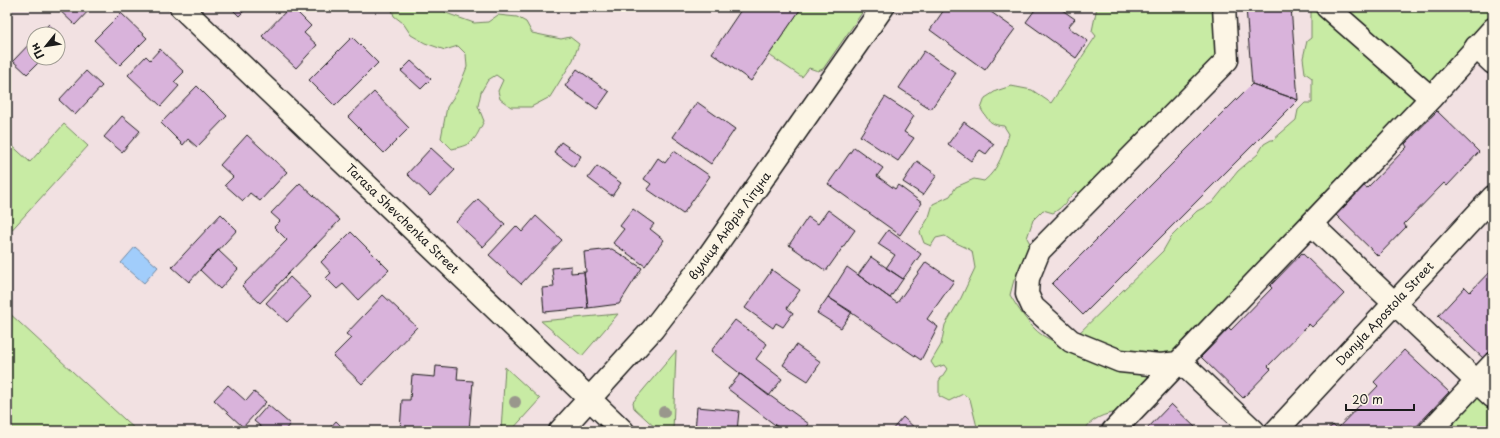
<svg xmlns="http://www.w3.org/2000/svg" width="1500" height="438" font-family="'Playpen Sans',sans-serif">
	<style>
		.green { fill: #c8eba4; stroke: #728460 }
		.water { fill: #a1cdfb; stroke: #6c86a2 }
		.building { fill: #d9b3db; stroke: #1c1c1c }
		.lines { fill: none; stroke-linecap: round; stroke-linejoin: round }
		.minor-casing { stroke: #1c1c1c; stroke-width: 25 }
		.minor { stroke: #fcf5e5; stroke-width: 22 }
		.tree { fill: #99978c }
		.labels { text-anchor: middle; stroke-width: 4; stroke-linejoin: round; paint-order: stroke }
		.street-label { font-size: 12px; fill: #1c1c1c; stroke: #fcf5e5 }
	</style>
	<rect width="100%" height="100%" fill="#f2e1e2"/>
	<filter id="ink" filterUnits="userSpaceOnUse"><feTurbulence type="fractalNoise" baseFrequency=".025" numOctaves="2"/><feDisplacementMap in="SourceGraphic" scale="8" xChannelSelector="R" yChannelSelector="G"/><feConvolveMatrix kernelMatrix="1 2 1 2 8 2 1 2 1" color-interpolation-filters="sRGB"/></filter>
	<g filter="url(#ink)">
		<path class="green" d="M391,7H441L446,13L474,23L488,22L498,15L517,17L526,22L532,33L561,39L570,37L579,44L573,60L550,97L531,107H511L500,99L498,91L503,80L496,75L488,80L481,92L478,106L484,121C474,141 474,144 452,149L441,138L447,107L457,92L467,67L466,54L458,46L445,50L425,43L411,35L403,23L394,16Z
			M802,7H866L823,69L818,71L809,68L802,77L769,55Z
			M1097,7H1224L1227,60L1088,201L1076,191C1066,200 1065,206 1053,213L1043,210L1033,220L1027,238L1032,247L1025,263L1014,280L1010,295C1017,307 1030,327 1042,335C1051,341 1063,345 1074,348L1071,341L1163,251L1171,237L1197,211L1212,203L1238,171L1258,154L1264,144L1271,140H1273L1296,120L1298,110L1305,103H1312V78L1305,73L1303,58L1307,41L1311,38V7H1493V29L1119,412C1103,414 1093,418 1083,431H978L970,399L963,394L949,401L939,396V381L947,369L944,365L935,368L931,362L941,345L945,325L961,298L975,268L972,251C963,245 953,243 945,236L936,238L931,246L924,243L920,232L929,217L933,204L950,196L956,187L974,179L984,181C999,169 1004,151 1009,134L1004,126C990,125 988,120 981,109L985,98L996,91L1011,86L1032,90L1051,103L1096,36L1092,31Z
			M64,124L88,146L7,235V141L30,162Z
			M7,311L137,431H7Z
			M618,314L582,356L541,321Z
			M676,351L673,431H659L634,408L633,402Z
			M1493,364V431H1430Z
			M505,367L540,399L511,431H501Z"/>
		<path class="water" d="M135,247L158,267L144,283L121,263Z"/>
		<path class="building" d="M56,7H92L75,25Z
			M230,7H248L239,16Z
			M290,7H292L311,26L304,33L317,45L296,68L262,36Z
			M743,7H802L751,81L712,53Z
			M946,7H984L1015,29L985,70L930,30Z
			M1037,7H1058L1075,19L1068,27L1088,41L1076,58L1026,22Z
			M1246,7H1291L1298,100L1252,84Z
			M121,13L147,38L120,65L94,40Z
			M49,24L62,38L58,42V34H39Z
			M352,37L378,63L335,106L309,80Z
			M34,39V58H43L27,74L13,61Z
			M160,49L184,72L174,82L179,86L161,106L128,75L146,56L150,60Z
			M924,51L956,73L931,109L899,88Z
			M411,61L431,79L421,89L401,71Z
			M577,69L609,92L597,109L565,86Z
			M86,71L102,86L75,115L59,100Z
			M1252,84L1298,100L1083,315L1052,284Z
			M197,86L227,116L197,147L188,139L183,145L161,123Z
			M374,92L409,128L384,153L348,117Z
			M885,97L914,116L904,132L914,138L898,161L860,136Z
			M697,102L735,129L711,164L673,137Z
			M1437,111L1479,152L1447,186L1444,183L1404,224L1406,227L1378,256L1336,215L1364,186L1367,188L1407,147L1405,144Z
			M122,116L140,131L122,152L104,137Z
			M964,122L994,144L986,154L980,150L971,161L948,144Z
			M247,135L287,172L260,201L250,193L243,201L225,185L233,177L220,165Z
			M561,142L581,156L574,167L554,152Z
			M854,147L883,168L877,176L895,189L898,185L922,203L900,235L828,184Z
			M431,148L455,170L430,196L407,174Z
			M674,151L710,176L683,214L647,189L651,184L644,179L658,158L665,163Z
			M917,161L937,175L923,195L903,182Z
			M597,166L621,183L612,196L588,178Z
			M300,183L340,220L260,303L242,286L287,240L274,227L280,221L271,213Z
			M478,199L505,224L483,247L456,222Z
			M633,209L654,224L650,229L664,240L645,266L613,243L624,229L620,226Z
			M828,210L855,230L826,271L789,245L808,217L818,224Z
			M221,214L237,230L189,282L172,267Z
			M536,216L562,240L521,284L489,255L516,226L522,232Z
			M888,230L921,254L903,279L886,268L895,255L878,244Z
			M351,232L389,270L358,300L343,284L337,289L326,278L331,273L321,262Z
			M612,249L642,268L619,304L588,308L584,272H586L584,252Z
			M218,250L238,269L220,289L200,270Z
			M1302,253L1344,294L1312,327L1309,324L1268,366L1271,369L1243,398L1201,357L1229,328L1231,330L1272,288L1270,286Z
			M871,257L903,279L890,298L858,275Z
			M926,262L954,281L927,319L938,327L921,360L828,297L847,267L897,303Z
			M571,266V273L584,272L588,308L544,312L542,288L554,287L552,268Z
			M1493,268V350L1484,359L1438,316L1465,287L1470,292Z
			M772,270L800,290L787,308L793,313L783,327L776,323L773,328L745,308Z
			M290,277L311,297L287,322L266,303Z
			M383,295L417,327L362,384L333,356L351,338L346,334Z
			M828,297L852,312L841,328L817,313Z
			M735,320L767,344L756,359L782,379L769,396L711,351Z
			M796,345L821,362L808,381L783,365Z
			M1404,350L1449,392L1414,429L1410,425L1404,431H1326L1333,425L1337,429L1378,386L1374,382Z
			M436,366L458,368L457,380L473,381L469,431H400L402,400H410L412,375L435,377Z
			M740,374L809,424L804,431H783L728,389Z
			M228,385L246,401L254,392L266,402L243,427L214,400Z
			M1171,404L1199,431H1145Z
			M268,405L290,424L284,431H266L254,421Z
			M697,407L739,411L737,431H695Z
			M903,417L918,431H891Z
			M336,421L346,431L349,427L354,431H329L328,430Z"/>
		<g class="lines">
			<g class="minor-casing">
				<path id="minor" d="M181,7L623,431
					M1224,7L1227,60L1039,251L1028,278L1027,294L1033,307L1071,341L1120,361L1160,365L1178,363L1311,224L1431,98L1493,29
					M1327,7L1431,98
					M1476,47L1493,63
					M1311,224L1493,397
					M560,431L653,329L703,264L883,7
					M1113,431L1178,363L1187,368L1254,431
					M1276,431L1493,197
					M1430,431L1493,364"/>
			</g>
			<use href="#minor" class="minor"/>
		</g>
		<g class="tree">
			<circle cx="515" cy="402" r="6"/>
			<circle cx="664" cy="412" r="6"/>
		</g>
	</g>
	<g class="labels">
		<g class="street-label">
			<text transform="translate(402 219) rotate(44)" y="4">Tarasa Shevchenka Street</text>
			<text transform="translate(730 226) rotate(-54)" y="4">вулиця Андрія Літуна</text>
			<text transform="translate(1385 314) rotate(-47)" y="4">Danyla Apostola Street</text>
		</g>
	</g>
	<rect width="1500" height="438" fill="none" stroke="#fcf5e5" stroke-width="24"/>
	<rect x="12" y="12" width="1476" height="414" fill="none" stroke="#1c1c1c" stroke-width="1.5" filter="url(#ink)"/>
	<g transform="translate(46 46) rotate(240)"><circle r="19" fill="#fcf5e5" stroke="#a29e95"/>
	<path d="M0-3L7 15L0 10L-7 15Z" fill="#1c1c1c"/>
	<text y="-6" font-size="11" font-weight="bold" text-anchor="middle" fill="#1c1c1c">Пн</text>
	</g>
	<path d="M1346 404v6h68v-6" fill="none" stroke="#1c1c1c" stroke-width="2"/>
	<text x="1352" y="404" font-size="12" fill="#1c1c1c" stroke="#fcf5e5" stroke-width="3" paint-order="stroke">20 m</text>
</svg>
